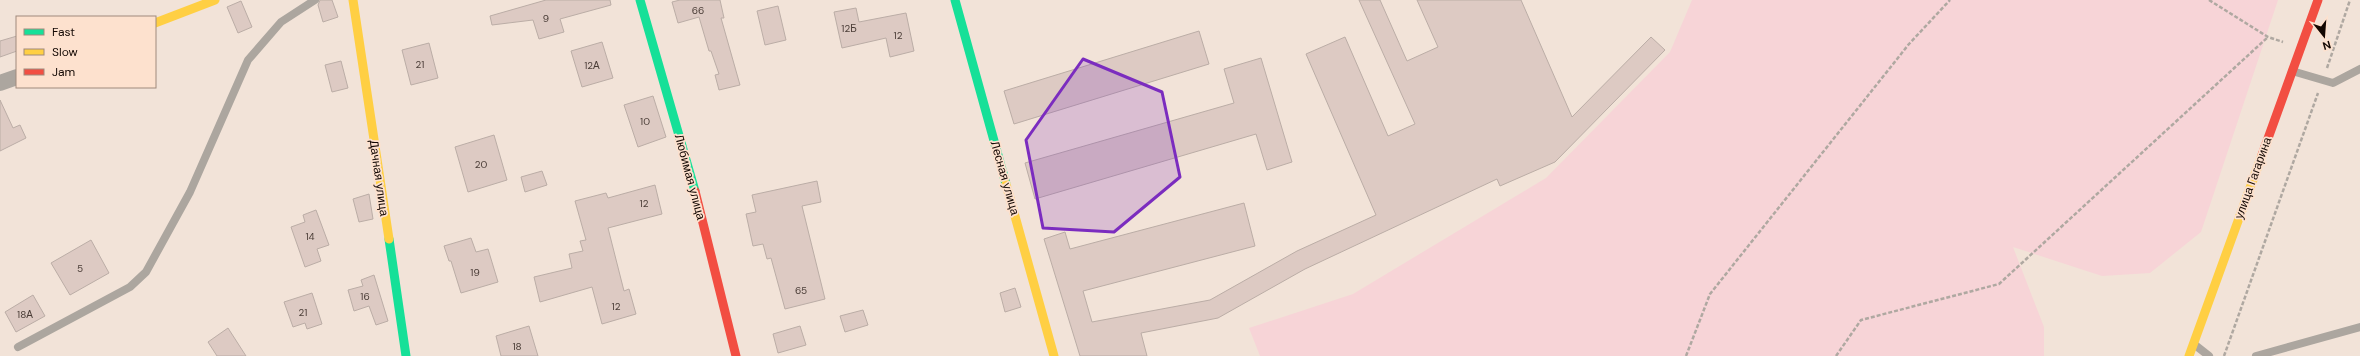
<svg xmlns="http://www.w3.org/2000/svg" width="2360" height="356" font-family="'DM Sans',sans-serif">
	<style>
		.green { fill: #f7d4d7 }
		.building { fill: #ddcac3; stroke: #bbada6 }
		.lines { fill: none; stroke-linecap: round; stroke-linejoin: round }
		.path { stroke: #afa8a1; stroke-width: 2.5; stroke-dasharray: 4 2; stroke-linecap: butt }
		.lane { stroke: #aca69f; stroke-width: 8 }
		.street { stroke: #aca69f; stroke-width: 16 }
		.fast { stroke: #16e098; stroke-width: 9 }
		.slow { stroke: #ffcf43; stroke-width: 9 }
		.jam { stroke: #f24e42; stroke-width: 9 }
		.marked { fill: #7b2cbf; fill-opacity: 0.2; stroke: #7b2cbf; stroke-width: 3; stroke-linejoin: round }
		.labels { text-anchor: middle; stroke-width: 3.5; stroke-linejoin: round; paint-order: stroke }
		.number-label { font-size: 10px; fill: #493c36 }
		.street-label { font-size: 12px; fill: #130803; stroke: #fde1ce }
	</style>
	<rect width="100%" height="100%" fill="#f2e3d8"/>
	<path class="green" d="M1692,0H2278L2201,232L2150,273L2102,276L2013,247L2044,327V356H1260L1249,328L1353,294L1546,178L1670,52Z"/>
	<path class="building" d="M320,0H332L338,17L323,22L318,5Z
		M546,0H610L611,5L560,19L564,32L539,39L533,20L492,25L490,16Z
		M680,0H720L724,18H721L740,85L719,90L715,75L719,74L711,51H709L699,17L678,23L672,2Z
		M1359,0H1380L1407,61L1438,47L1417,0H1521L1572,117L1651,37L1665,50L1555,162L1500,186L1497,179L1305,269L1218,318L1141,333L1147,356H1080L1044,239L1065,232L1070,249L1244,203L1255,246L1083,291L1092,322L1210,300L1297,251L1376,215L1306,54L1345,37L1388,136L1415,124Z
		M241,1L252,27L238,33L227,7Z
		M778,6L786,40L765,45L757,11Z
		M856,8L859,22L906,13L914,51L890,57L886,38L842,48L834,12Z
		M1199,31L1209,64L1014,124L1004,91Z
		M17,36V51L0,57V41Z
		M602,42L613,78L582,87L571,51Z
		M429,43L438,78L411,85L402,50Z
		M1261,58L1292,162L1267,170L1256,134L1035,199L1025,163L1234,103L1224,69Z
		M341,61L348,88L332,92L325,65Z
		M653,96L666,137L638,147L624,105Z
		M0,100L13,128L20,125L26,138L0,151Z
		M494,135L507,180L468,192L455,147Z
		M542,171L547,185L525,192L521,177Z
		M817,181L821,202L802,206L825,299L785,309L771,258L767,259L763,244L753,246L746,214L756,212L752,195Z
		M655,185L662,214L608,228L624,291L629,289L636,314L602,324L592,287L540,302L534,277L572,268L569,254L583,251L580,241L586,240L575,201L606,193L608,198Z
		M369,194L373,219L359,222L353,199Z
		M316,210L329,245L317,249L321,261L305,267L291,227L305,222L303,215Z
		M471,238L476,252L488,249L498,282L461,293L451,261H449L444,246Z
		M91,240L109,273L70,295L51,263Z
		M374,275L388,321L376,325L369,306L354,311L348,290L363,286L361,280Z
		M1015,288L1021,307L1005,312L1000,293Z
		M312,293L322,324L307,329L305,323L293,327L284,302Z
		M33,295L45,316L16,332L5,312Z
		M863,310L868,325L845,332L840,316Z
		M529,326L538,356H501L496,336Z
		M800,326L806,345L778,353L773,334Z
		M228,328L246,356H217L208,342Z"/>
	<g class="lines">
		<path class="path" d="M2209,0L2268,37L2283,42
			M2327,68L2350,0
			M1686,356L1710,294L1909,44L1950,0
			M1836,356L1861,320L1999,284L2268,37
			M2224,356L2318,93"/>
		<path class="lane" d="M2292,71L2333,83L2360,69
			M2195,345L2209,356
			M18,347L130,287L146,272L190,192L248,60L281,22L315,0
			M2256,356L2360,327"/>
		<path class="street" d="M0,83L17,77"/>
		<path class="fast" d="M640,0L695,191
			M955,0L1006,184
			M389,239L406,356"/>
		<path class="slow" d="M353,0L389,239
			M155,23L215,0
			M1006,184L1054,356
			M2189,356L2262,155"/>
		<path class="jam" d="M2262,155L2318,0
			M695,191L736,356"/>
	</g>
	<path class="marked" d="M1083,59L1162,92L1180,177L1114,232L1043,228L1026,140Z"/>
	<g class="labels">
		<g class="number-label">
			<text x="698" y="14">66</text>
			<text x="546" y="22">9</text>
			<text x="849" y="32">12Б</text>
			<text x="898" y="39">12</text>
			<text x="420" y="68">21</text>
			<text x="592" y="69">12А</text>
			<text x="645" y="125">10</text>
			<text x="481" y="168">20</text>
			<text x="644" y="207">12</text>
			<text x="310" y="240">14</text>
			<text x="80" y="272">5</text>
			<text x="475" y="276">19</text>
			<text x="801" y="294">65</text>
			<text x="365" y="300">16</text>
			<text x="616" y="310">12</text>
			<text x="303" y="316">21</text>
			<text x="25" y="318">18А</text>
			<text x="517" y="350">18</text>
		</g>
		<g class="street-label">
			<text transform="translate(690 177) rotate(75)" y="4">Любимая улица</text>
			<text transform="translate(379 178) rotate(82)" y="4">Дачная улица</text>
			<text transform="translate(1005 178) rotate(74)" y="4">Лесная улица</text>
			<text transform="translate(2253 178) rotate(-70)" y="4">улица Гагарина</text>
		</g>
	</g>
	<rect x="16" y="16" width="140" height="72" fill="#fde1ce" stroke="#9f8a7d"/>
	<rect x="24" y="29" width="20" height="6" fill="#16e098" stroke="#9f8a7d"/>
	<text x="52" y="36" font-size="12" fill="#130803">Fast</text>
	<rect x="24" y="49" width="20" height="6" fill="#ffcf43" stroke="#9f8a7d"/>
	<text x="52" y="56" font-size="12" fill="#130803">Slow</text>
	<rect x="24" y="69" width="20" height="6" fill="#f24e42" stroke="#9f8a7d"/>
	<text x="52" y="76" font-size="12" fill="#130803">Jam</text>
	<g transform="translate(2324 36) rotate(163)" stroke="#fde1ce" stroke-width="3" paint-order="stroke">
	<path d="M0-3L7 15L0 10L-7 15Z" fill="#130803"/>
	<text y="-6" font-size="11" font-weight="bold" text-anchor="middle" fill="#130803">N</text>
	</g>
</svg>
